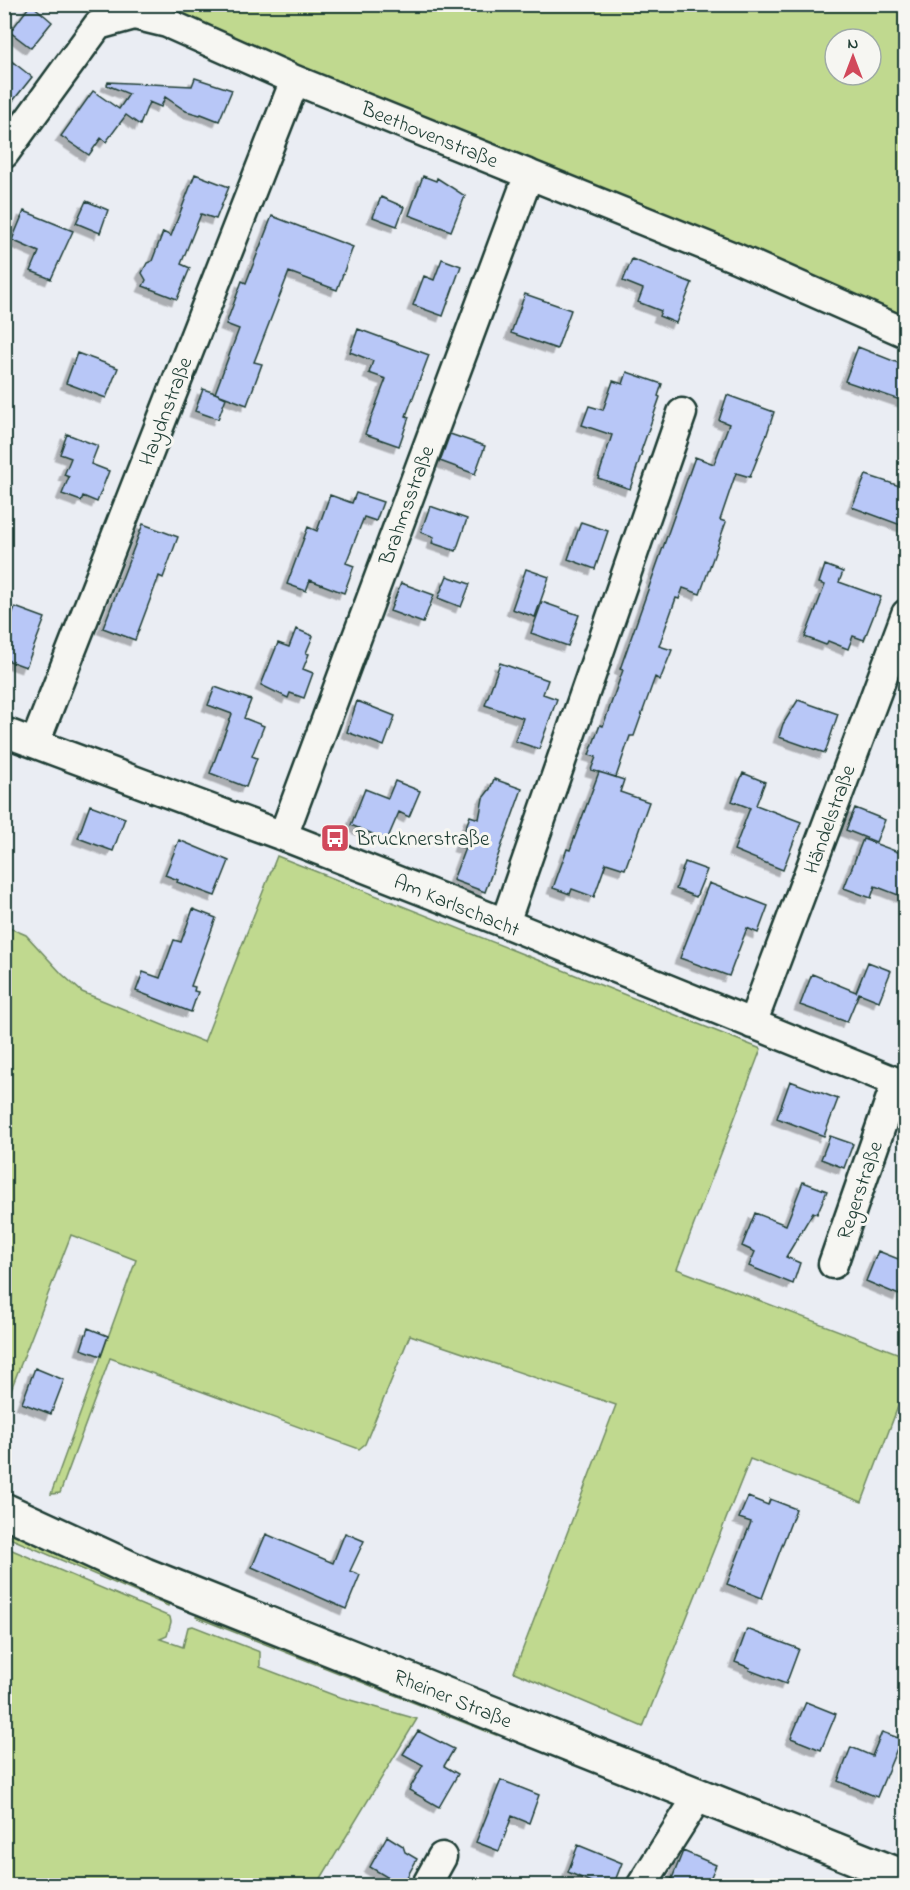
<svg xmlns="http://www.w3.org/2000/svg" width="910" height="1890" font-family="'Indie Flower',sans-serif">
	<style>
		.green { fill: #c0d98f; stroke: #708b62; stroke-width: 1.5; fill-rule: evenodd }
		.building { fill: #b8c7f7; stroke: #1f3d34; stroke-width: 1.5; filter: url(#shadow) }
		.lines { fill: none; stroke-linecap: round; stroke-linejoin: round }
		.street-casing { stroke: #1f3d34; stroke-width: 33 }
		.secondary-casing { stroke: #1f3d34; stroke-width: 38 }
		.street { stroke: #f6f6f2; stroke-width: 28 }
		.secondary { stroke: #f6f6f2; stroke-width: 33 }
		.labels { text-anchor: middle; stroke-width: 6; stroke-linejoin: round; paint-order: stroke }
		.street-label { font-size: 21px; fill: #1f3d34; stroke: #f6f6f2 }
		.poi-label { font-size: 21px; fill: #1f3d34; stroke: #f6f6f2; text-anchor: start }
	</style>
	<defs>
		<filter id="shadow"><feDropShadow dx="-5.5" dy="5.5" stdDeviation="0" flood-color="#0004"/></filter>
	</defs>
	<rect width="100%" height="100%" fill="#eaedf3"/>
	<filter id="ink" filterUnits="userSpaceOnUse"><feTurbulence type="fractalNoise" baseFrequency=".0167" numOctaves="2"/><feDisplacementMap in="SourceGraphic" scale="12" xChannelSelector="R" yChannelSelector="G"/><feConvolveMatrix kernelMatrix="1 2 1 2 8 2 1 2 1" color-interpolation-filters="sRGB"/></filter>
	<g filter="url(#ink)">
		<path class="green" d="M178,4L905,5V326L161,11ZM835,39H871V75H835Z
			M277,856L761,1049L677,1269L905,1356V1388L862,1502L750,1459L643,1727L514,1672L616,1405L410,1335L365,1444L359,1449L110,1358L60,1493L51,1494L136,1260L71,1235L5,1405V926L26,935L62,974L82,992L204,1042Z
			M5,1525L170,1599L168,1606L5,1536Z
			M5,1547L170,1617L171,1622L167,1636L160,1639L183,1647L188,1627L193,1626L260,1652V1667L336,1696L417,1719L317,1885H5Z
			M198,1610L493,1729L496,1735L196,1617Z"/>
		<path class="building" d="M31,4L52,22L31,48L10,32Z
			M4,55L32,77L4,112Z
			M195,78L232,90L219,121L201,114L200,115L186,111L165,97L161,107L149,102L140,125L126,115L106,142L101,138L89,155L61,136L93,91L119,109L129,94L107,85L108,82L192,86Z
			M195,174L229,187L216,219L201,214L181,264L190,268L177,299L143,286L146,280L142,273L147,263L152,261L163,232L171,236Z
			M423,176L436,181L437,178L465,196L451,231L409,215Z
			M381,197L404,207L397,226L373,217Z
			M86,201L108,210L100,233L76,223Z
			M24,211L73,231L51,279L31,271L39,252L12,240Z
			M272,216L353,247L337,290L289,272L254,362L262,364L247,405L215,393L226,398L218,419L195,411L203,389L215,393L239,329L226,324L242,281L246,283Z
			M442,259L461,266L443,316L413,305L424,276L434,280Z
			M632,259L692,283L676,323L659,316L661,311L638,302L643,289L623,281Z
			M525,294L571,310L557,349L511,333Z
			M358,329L429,355L406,416L409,417L399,446L365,434L386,379L369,373L373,361L350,352Z
			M858,347L906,366V402L845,381Z
			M77,353L118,368L106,398L66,383Z
			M627,372L662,384L658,396L660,397L641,451L642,452L630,489L598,478L612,435L582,425L589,406L603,410L613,381L623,384Z
			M727,395L774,412L767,434L750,477L736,473L720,520L726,522L700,594L683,588L679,599L676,598L659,646L672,650L660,680L655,677L634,736H630L616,777L591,770L596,757L589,755L600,725L603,726L623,670L620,669L695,457L714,464L729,424L719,420Z
			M67,434L98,446L91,464L109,471L97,502L83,496L81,501L62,494L69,477L64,475L71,458L60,454Z
			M450,434L485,446L475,474L440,461Z
			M866,475L906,488V527L852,507Z
			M356,493L383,502L376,521L364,517L346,563L354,566L344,593L310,580L306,591L287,584L308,527L317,531L330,495L352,503Z
			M430,506L467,519L456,551L432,543L434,537L421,532Z
			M581,522L608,531L595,569L568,559Z
			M143,524L178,537L163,578L159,576L135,640L103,628Z
			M825,565L843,572L839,582L881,597L864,640L853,636L848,649L828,641L826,645L805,637L825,585L819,583Z
			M526,569L549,577L535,617L512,609Z
			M447,576L470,584L461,607L438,598Z
			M401,583L434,595L423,623L390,611Z
			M542,602L579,615L568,646L531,633Z
			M15,607L45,618L26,667L4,659V621L9,622Z
			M296,629L313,636L306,653L309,654L303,669L313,673L304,698L290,693L288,698L261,685L278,643L289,647Z
			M500,663L548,680L543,694L557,699L539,749L515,741L523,718L485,705Z
			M215,687L251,700L244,718L264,726L252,756L257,758L246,787L210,773L232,714L208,705Z
			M798,700L838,714L825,753L779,737L783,724Z
			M357,701L395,716L384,746L347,732Z
			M599,772L624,780L620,792L649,802L625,869L606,863L594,897L572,889L570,894L553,888L567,849L570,850Z
			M743,773L765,782L756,805L801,822L783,870L734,850L750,808L732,801Z
			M494,779L522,789L485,892L453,880L465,848L459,846L470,816L479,819L483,798L490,789Z
			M395,781L420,791L409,817L399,812L387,840L351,825L365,789L388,798Z
			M90,805L125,818L113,851L78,838Z
			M855,808L885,820L876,842L846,830Z
			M863,839L906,855V898L875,886L871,898L844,888Z
			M179,840L229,861L215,896L177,882L178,880L165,875Z
			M685,862L707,870L696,897L676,889Z
			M709,883L768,906L758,933L747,928L729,976L680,958Z
			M193,909L216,918L191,986L195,987L194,991L198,992L191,1012L136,991L143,972L160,978L174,940L181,942Z
			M868,962L891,971L879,1001L859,993L847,1022L800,1005L812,974L856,992Z
			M790,1081L838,1099L824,1136L777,1118Z
			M830,1136L853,1144L844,1168L821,1159Z
			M803,1182L827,1191L817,1214L813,1212L786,1257L800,1263L793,1284L749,1266L755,1252L742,1246L755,1213L786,1225Z
			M878,1251L906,1262V1278L899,1295L866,1281Z
			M88,1328L108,1336L101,1356L81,1349Z
			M35,1368L64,1380L51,1414L22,1403Z
			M748,1497L768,1505L770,1499L796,1509L762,1598L727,1584L751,1522L739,1518Z
			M345,1533L364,1541L350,1571L360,1575L346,1609L252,1567L266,1534L333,1563Z
			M747,1629L799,1649L786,1684L749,1670L750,1668L735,1662Z
			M806,1702L836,1714L821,1750L791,1738Z
			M418,1731L454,1749L444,1766L458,1774L439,1807L409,1790L423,1765L403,1754Z
			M882,1732L901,1739L877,1797L838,1781L851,1747L872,1756Z
			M501,1780L539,1795L529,1823L512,1816L499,1851L476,1842Z
			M387,1836L403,1846L405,1852L417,1859L402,1886L370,1867Z
			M578,1845L622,1863L613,1886H600L568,1872Z
			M683,1851L716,1865L707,1886H669Z"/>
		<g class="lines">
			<g class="street-casing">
				<path id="street" d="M4,154L98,25L134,15L167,23L295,80L736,258L906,333
					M4,732L283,836L505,923L906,1086
					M35,743L295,80
					M283,836L529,174
					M505,923L682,413
					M752,1024L906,614
					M833,1264L896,1083
					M426,1886L442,1857
					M641,1886L699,1795"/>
			</g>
			<g class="secondary-casing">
				<path id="secondary" d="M4,1510L145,1575L906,1878"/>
			</g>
			<use href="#street" class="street"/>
			<use href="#secondary" class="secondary"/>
		</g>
	</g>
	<defs>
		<g id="bus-square" transform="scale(1.5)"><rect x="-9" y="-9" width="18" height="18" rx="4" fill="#d1495b" stroke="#f6f6f2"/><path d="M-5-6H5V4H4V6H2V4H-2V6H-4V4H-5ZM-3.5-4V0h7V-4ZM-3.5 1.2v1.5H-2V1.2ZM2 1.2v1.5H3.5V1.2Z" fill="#fff"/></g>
	</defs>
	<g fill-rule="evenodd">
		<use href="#bus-square" x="335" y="838"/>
	</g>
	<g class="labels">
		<g class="street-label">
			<text transform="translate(430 134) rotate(22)" y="7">Beethovenstraße</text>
			<text transform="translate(165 411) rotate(-69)" y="7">Haydnstraße</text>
			<text transform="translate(406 505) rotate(-70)" y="7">Brahmsstraße</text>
			<text transform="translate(829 819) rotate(-70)" y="7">Händelstraße</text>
			<text transform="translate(457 905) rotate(22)" y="7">Am Karlschacht</text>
			<text transform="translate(859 1190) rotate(-71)" y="7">Regerstraße</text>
			<text transform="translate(453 1698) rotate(22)" y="7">Rheiner Straße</text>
		</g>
		<g class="poi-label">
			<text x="356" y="845">Brucknerstraße</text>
		</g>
	</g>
	<rect width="910" height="1890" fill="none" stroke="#f6f6f2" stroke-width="24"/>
	<rect x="12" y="12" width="886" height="1866" fill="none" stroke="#1f3d34" stroke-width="2" filter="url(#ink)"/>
	<g transform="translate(853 57)"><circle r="28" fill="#f6f6f2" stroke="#a0aca6" stroke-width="1.5"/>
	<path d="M0-4.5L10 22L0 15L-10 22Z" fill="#d1495b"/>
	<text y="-9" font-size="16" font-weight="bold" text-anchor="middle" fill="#1f3d34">N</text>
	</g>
</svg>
